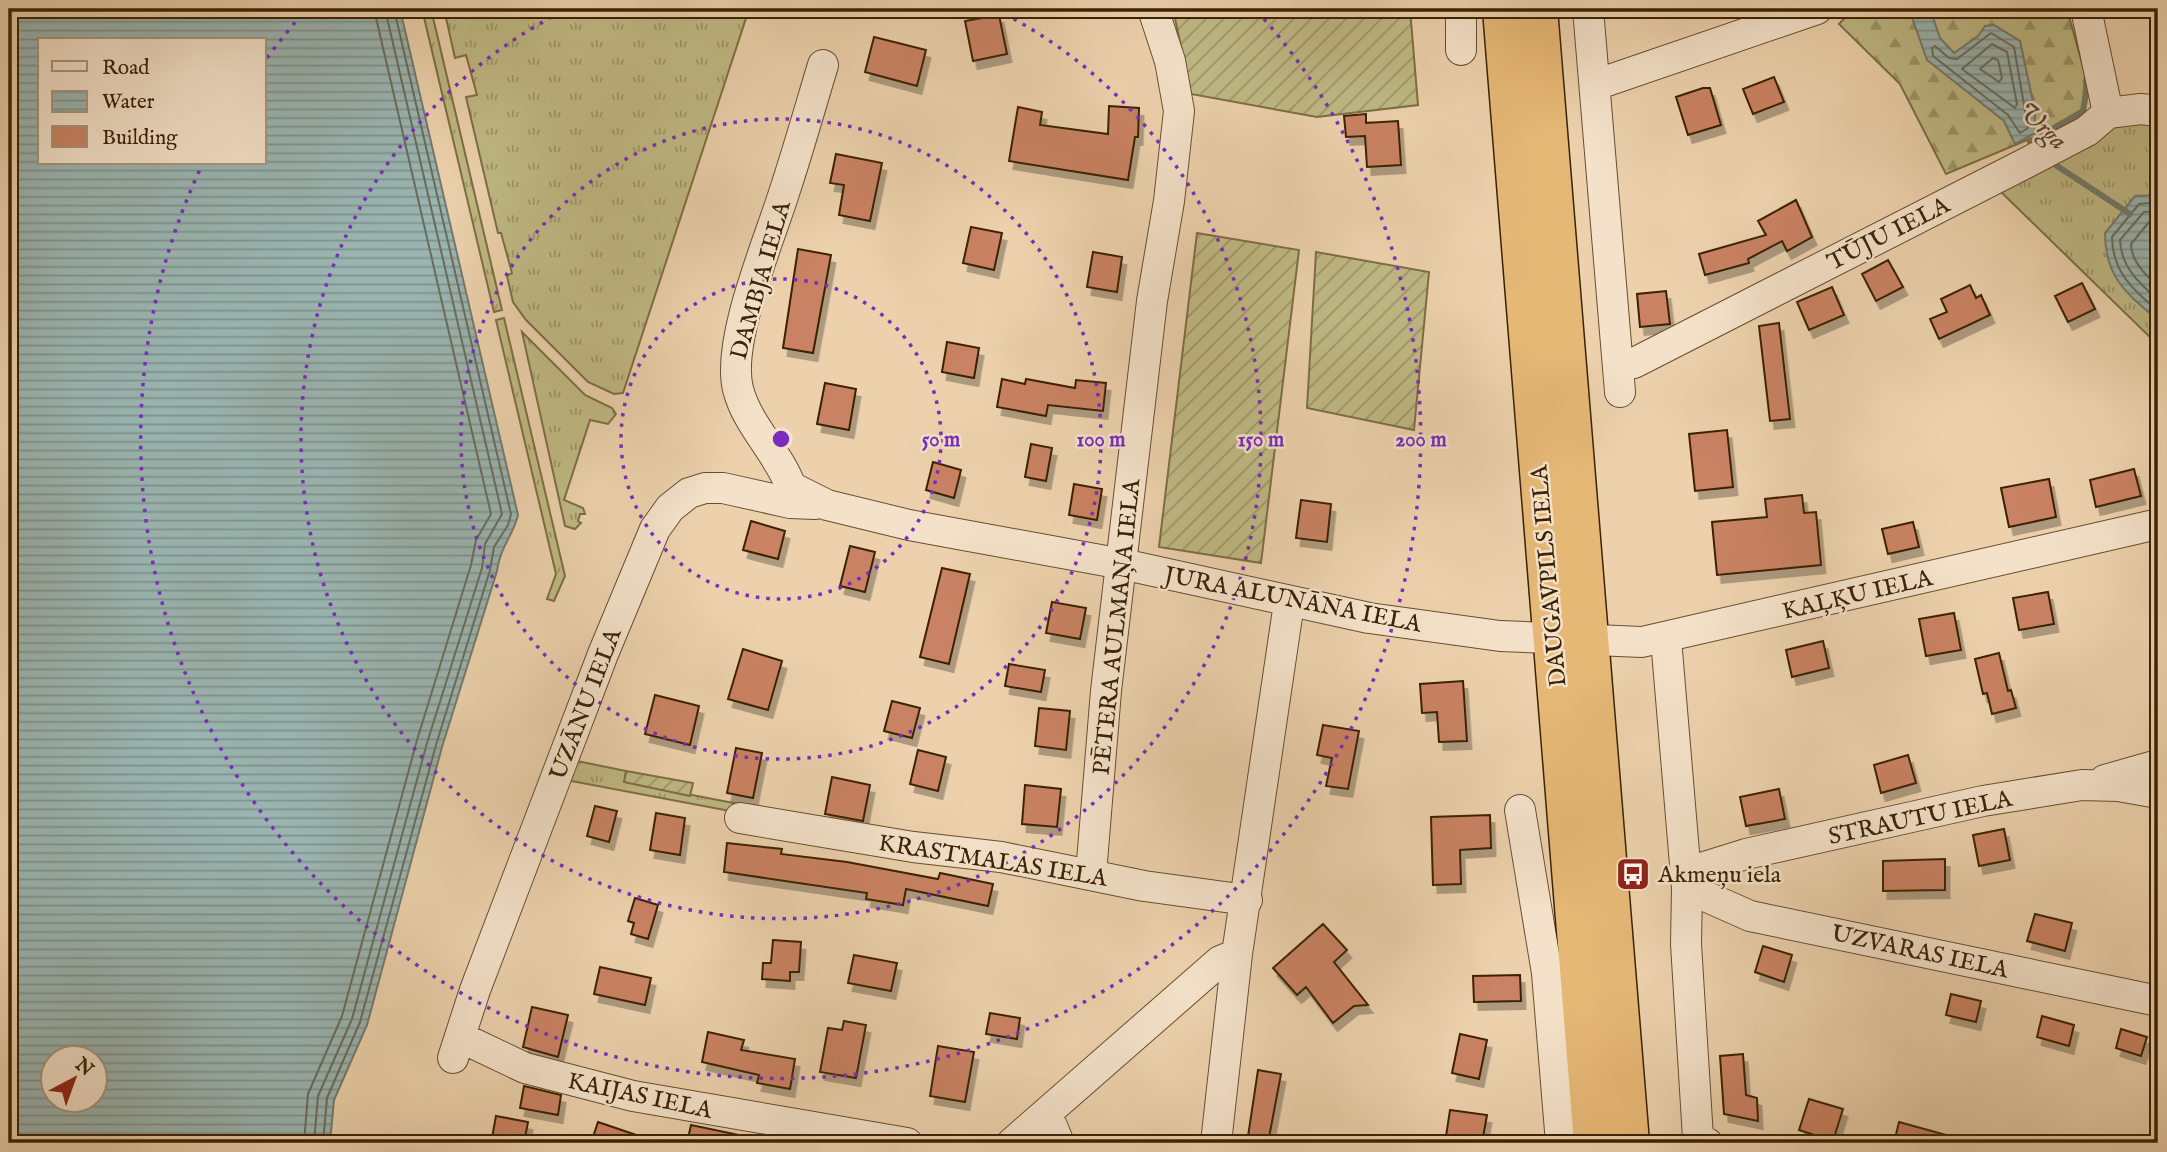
<svg xmlns="http://www.w3.org/2000/svg" width="2167" height="1152" font-family="'IM FELL English',serif">
	<style>
		.grass { fill: url(#grass-tufts); stroke: #7d6e44; stroke-width: 2 }
		.forest { fill: url(#forest-firs); stroke: #7d6e44; stroke-width: 2 }
		.garden { fill: url(#garden-furrows); stroke: #7d6e44; stroke-width: 2 }
		.water { fill: url(#water-rules); stroke: #747a6c; stroke-width: 2; fill-rule: evenodd }
		.lines { fill: none; stroke-linecap: round; stroke-linejoin: round }
		.shore { stroke: #6a6c5b; stroke-width: 2 }
		.stream { stroke: #747a6c; stroke-width: 6 }
		.building { fill: #c98263; stroke: #3b2205; stroke-width: 2; filter: url(#shadow) }
		.minor-casing { stroke: #674e2f; stroke-width: 32 }
		.highway-casing { stroke: #3b2205; stroke-width: 41 }
		.minor { stroke: #f3e1c9; stroke-width: 30 }
		.highway { stroke: #e6b876; stroke-width: 38 }
		.ring { fill: none; stroke: #7b2cbf; stroke-width: 3.5; stroke-dasharray: 3.5 7 }
		.labels { text-anchor: middle; stroke-width: 5; stroke-linejoin: round; paint-order: stroke }
		.street-label { font-size: 24px; fill: #3b2205; stroke: #f3e1c9 }
		.poi-label { font-size: 24px; fill: #3b2205; stroke: #f3e1c9; text-anchor: start }
		.water-label { font-size: 26px; font-style: italic; fill: #534730; stroke: #f3e1c9 }
		.centre { fill: #7b2cbf; stroke: #f3e1c9; stroke-width: 3.5 }
		.ring-label { font-size: 21px; text-anchor: middle; font-weight: bold; fill: #7b2cbf; stroke: #f3e1c9; stroke-width: 5; stroke-linejoin: round; paint-order: stroke }
	</style>
	<defs>
		<pattern id="grass-tufts" width="24" height="20" patternUnits="userSpaceOnUse" patternTransform="scale(1.75)"><rect width="24" height="20" fill="#bfb984"/><path d="M3 7l-1-3M5 7V3M7 7l1-3M15 17l-1-3M17 17v-4M19 17l1-3" fill="none" stroke="#9c966a"/></pattern>
		<pattern id="forest-firs" width="22" height="20" patternUnits="userSpaceOnUse" patternTransform="scale(1.75)"><rect width="22" height="20" fill="#bfb984"/><path d="M5 1l3.5 6h-7zM16 11l3.5 6h-7z" fill="#9c966a"/></pattern>
		<pattern id="garden-furrows" width="10" height="10" patternUnits="userSpaceOnUse" patternTransform="scale(1.75)"><rect width="10" height="10" fill="#bfb984"/><path d="M-1 1l2-2M0 10L10 0M9 11l2-2" fill="none" stroke="#9c966a"/></pattern>
		<pattern id="water-rules" width="6" height="5" patternUnits="userSpaceOnUse" patternTransform="scale(1.75)"><rect width="6" height="5" fill="#9ab5b1"/><path d="M0 2.5h6" fill="none" stroke="#7f938e"/></pattern>
		<filter id="shadow"><feDropShadow dx="4.5" dy="8" stdDeviation="0" flood-color="#0004"/></filter>
	</defs>
	<rect width="100%" height="100%" fill="#ecd1ac"/>
	<filter id="stains"><feTurbulence type="fractalNoise" baseFrequency=".00286" numOctaves="4"/><feColorMatrix values="0 0 0 0 .2 0 0 0 0 .09 0 0 0 0 .02 0 0 0 .5 -.17"/></filter>
	<radialGradient id="worn" r=".72"><stop offset=".6" stop-color="#630" stop-opacity="0"/><stop offset="1" stop-color="#630" stop-opacity=".3"/></radialGradient>
	<path class="grass" d="M422,9H431L502,310L494,312Z
		M444,9H749L623,393L614,394L588,382L526,320L513,302L507,276L512,273L501,233H498L466,97L477,95L466,55L455,58Z
		M2143,111L2158,119V345L1997,188Z
		M504,318L565,576L554,601L547,599L556,574L496,320Z
		M522,332L585,395L612,408L616,414L608,424L590,420L564,500L583,508L585,514H580L578,521L581,523L575,529L565,526Z
		M572,760L626,771L625,782L754,807L730,811L566,780Z"/>
	<path class="forest" d="M1853,9H2067L2085,74L2082,117L1946,174L1900,84L1839,24Z"/>
	<path class="garden" d="M1173,9H1410L1418,105L1317,117L1191,94Z
		M1197,233L1299,250L1261,563L1159,547Z
		M1316,252L1429,272L1414,430L1307,408Z
		M626,771L693,783L690,796L624,782Z"/>
	<path class="water" d="M9,9H400L518,515C513,536 500,547 497,571L442,747L367,1025L334,1100L330,1143H9ZM40,40H264V163H40ZM52,1058H94V1100H52Z
		M1909,9H1930L1940,38L1954,53L1978,36L1985,26L1994,25L2020,41L2035,111V133L2015,144L2004,121L1927,60Z
		M2158,195V320C2126,293 2105,277 2105,233L2135,196Z"/>
	<g class="lines">
		<path class="shore" d="M1991,33L2014,47L2028,128L2020,133L2008,115L1933,56L1932,48L1935,46L1949,58L1957,59Z
			M1992,44L2007,52L2017,104L2015,108L1962,69Z
			M1993,58L1998,60L2002,78L1999,82L1980,69Z
			M2158,202L2139,204L2112,237C2112,271 2133,290 2158,311
			M2158,211L2144,212L2120,240C2121,267 2139,283 2158,300
			M2158,221L2149,222L2131,244C2131,261 2146,276 2158,286
			M304,1143L308,1094L342,1016L417,740L471,565L476,540L491,514L374,9
			M314,1143L318,1096L352,1019L427,743L482,568L485,544L502,514L385,9
			M323,1143L327,1098L360,1022L436,745L490,570L494,547L508,525L511,514L394,9"/>
		<path class="stream" d="M2030,142L2083,111L2088,82
			M2048,160L2130,214"/>
	</g>
	<path class="building" d="M999,15L1007,54L973,61L965,21Z
		M874,37L926,50L917,86L865,72Z
		M1774,77L1784,102L1753,114L1743,89Z
		M1703,88H1710L1721,125L1688,135L1676,97Z
		M1109,106L1139,108L1138,137H1135L1128,180L1009,161L1018,107L1042,112L1040,125L1108,134Z
		M1366,114V123L1398,121L1401,165L1367,167L1365,136L1346,137L1344,116Z
		M836,154L882,163L870,221L839,215L844,185L830,183Z
		M1796,200L1812,237L1787,251L1782,241L1748,259L1749,263L1705,275L1699,254L1766,235L1758,221Z
		M971,227L1002,233L994,270L963,263Z
		M798,249L831,255L813,353L783,348Z
		M1093,252L1122,257L1117,292L1087,287Z
		M1888,260L1903,287L1876,301L1862,274Z
		M2082,283L2095,309L2068,322L2055,296Z
		M1970,285L1976,298L1981,295L1990,315L1939,339L1930,319L1947,312L1941,299Z
		M1832,287L1844,315L1809,330L1797,302Z
		M1666,291L1670,324L1640,327L1637,294Z
		M1779,323L1790,419L1770,421L1759,326Z
		M947,342L979,348L974,378L942,372Z
		M1002,379L1025,384L1026,379L1075,388L1076,380L1106,383L1103,411L1048,405L1046,416L997,407Z
		M825,383L856,389L849,430L817,424Z
		M1727,430L1733,487L1695,491L1689,434Z
		M1031,444L1052,448L1046,481L1025,477Z
		M933,462L961,470L954,498L926,490Z
		M2134,469L2141,496L2096,507L2090,480Z
		M2049,479L2056,517L2009,527L2001,488Z
		M1074,484L1102,489L1097,520L1069,515Z
		M1802,495L1804,513L1816,512L1821,565L1717,575L1712,522L1767,517L1765,499Z
		M1301,500L1331,504L1327,542L1296,538Z
		M751,521L785,531L778,559L743,550Z
		M1913,522L1919,547L1888,554L1882,529Z
		M850,546L875,552L865,592L840,586Z
		M942,568L970,574L949,664L920,657Z
		M2048,592L2054,624L2019,630L2013,598Z
		M1052,602L1086,608L1080,639L1046,633Z
		M1954,613L1961,650L1926,656L1919,619Z
		M1823,641L1829,668L1792,677L1786,650Z
		M743,649L782,661L768,710L728,699Z
		M1999,653L2008,691L2011,690L2016,708L1992,714L1987,693L1983,694L1975,659Z
		M1009,664L1045,670L1041,692L1005,686Z
		M1463,681L1467,741L1439,742L1437,712L1422,713L1420,684Z
		M655,695L699,706L690,745L645,734Z
		M892,701L920,708L912,738L884,731Z
		M1039,708L1070,711L1066,750L1035,746Z
		M1323,725L1359,731L1348,789L1326,786L1332,758L1317,755Z
		M736,748L762,753L753,798L727,793Z
		M918,750L946,757L938,791L910,784Z
		M1908,755L1916,783L1881,793L1874,765Z
		M832,777L870,785L863,821L825,814Z
		M1025,785L1061,789L1057,827L1022,824Z
		M1779,789L1785,819L1746,826L1740,797Z
		M595,806L617,811L609,842L587,836Z
		M656,813L685,818L680,855L650,850Z
		M1490,815L1491,848L1460,850L1461,884L1433,885L1431,817Z
		M2004,829L2010,860L1979,866L1973,835Z
		M727,843L782,849L781,854L847,862L938,879L940,873L993,884L988,906L906,889L903,905L866,899L867,893L724,872Z
		M1945,859V890L1883,891V861Z
		M635,898L658,905L648,939L631,934L634,923L628,921Z
		M2035,914L2072,923L2065,951L2027,941Z
		M1323,924L1347,950L1334,962L1368,1005L1354,1006L1333,1023L1306,987L1297,995L1273,968Z
		M773,940L801,942L799,972H790V981L762,979L763,963H771Z
		M1763,946L1792,955L1784,982L1755,972Z
		M854,955L897,963L891,991L848,983Z
		M600,967L651,978L645,1005L594,994Z
		M1520,975L1521,1001L1474,1002L1473,976Z
		M1951,994L1981,1001L1976,1022L1946,1015Z
		M532,1007L568,1015L558,1057L523,1047Z
		M990,1013L1020,1018L1017,1039L986,1034Z
		M2042,1016L2074,1025L2069,1046L2037,1037Z
		M844,1021L866,1025L856,1078L820,1072L828,1028L842,1030Z
		M2121,1029L2147,1037L2141,1056L2116,1048Z
		M708,1032L744,1040L741,1050L795,1059L790,1089L757,1083L759,1075L702,1062Z
		M1460,1034L1487,1040L1479,1079L1452,1073Z
		M938,1046L974,1052L965,1102L930,1096Z
		M1743,1054L1746,1095L1757,1098L1758,1121L1724,1114L1720,1056Z
		M1258,1070L1281,1074L1268,1143H1247Z
		M524,1086L561,1095L558,1115L520,1108Z
		M1809,1099L1843,1109L1833,1141L1799,1130Z
		M1450,1110L1487,1115L1482,1143H1445Z
		M496,1116L528,1122L524,1143H491Z
		M598,1122L651,1140V1143H591Z
		M1899,1122L1957,1138L1956,1143H1894Z
		M691,1125L739,1135L738,1143H687Z"/>
	<g class="lines">
		<g class="minor-casing">
			<path id="minor" d="M1461,9V50
				M1588,9L1620,392
				M2086,9L2108,113
				M823,65C810,108 798,151 784,193C769,241 726,341 738,389C747,425 778,452 791,487L827,505L909,525L1122,564L1369,618L1500,636L1642,642L2158,524
				M1595,85L1817,9
				M1618,365L1634,363L2026,163L2087,131L2108,113L2141,109L2158,111
				M1666,639L1687,888L1686,944L1698,1138L1707,1143
				M2105,780L2158,765
				M1520,810L1547,973L1561,1143
				M740,818L913,847L1001,857L1144,886L1247,900
				M1685,873L1746,854L1983,801L2082,785L2118,786L2158,793
				M1091,874L1106,691L1152,301L1169,201L1179,111L1170,61L1153,9
				M1687,888L1750,916L2158,1001
				M462,1038L525,1068L633,1096L907,1143
				M453,1058L475,990L603,654L655,529L670,508L689,493L705,488H723L790,503L815,504
				M1047,1114L1059,1143
				M1012,1143L1220,961L1237,954
				M1216,1143L1237,954L1289,603"/>
		</g>
		<g class="highway-casing">
			<path id="highway" d="M1502,9L1593,1143
				M1538,9L1630,1143"/>
		</g>
		<use href="#minor" class="minor"/>
		<use href="#highway" class="highway"/>
	</g>
	<g class="ring">
		<circle cx="781" cy="439" r="160"/>
		<circle cx="781" cy="439" r="320"/>
		<path d="M995 9A480 480 0 1 1 567 9"/>
		<path d="M267 58A640 640 0 0 1 305 11M1257 11A640 640 0 1 1 203 163"/>
	</g>
	<defs>
		<g id="bus-square" transform="scale(1.75)"><rect x="-9" y="-9" width="18" height="18" rx="4" fill="#8f2418" stroke="#f3e1c9"/><path d="M-5-6H5V4H4V6H2V4H-2V6H-4V4H-5ZM-3.5-4V0h7V-4ZM-3.5 1.2v1.5H-2V1.2ZM2 1.2v1.5H3.5V1.2Z" fill="#fff"/></g>
	</defs>
	<g fill-rule="evenodd">
		<use href="#bus-square" x="1633" y="874"/>
	</g>
	<g class="labels">
		<g class="street-label">
			<text transform="translate(1888 233) rotate(-27)" y="8">TŪJU IELA</text>
			<text transform="translate(760 280) rotate(-74)" y="8">DAMBJA IELA</text>
			<text transform="translate(1548 576) rotate(-95)" y="8">DAUGAVPILS IELA</text>
			<text transform="translate(1857 594) rotate(-13)" y="8">KAĻĶU IELA</text>
			<text transform="translate(1293 599) rotate(11)" y="8">JURA ALUNĀNA IELA</text>
			<text transform="translate(1116 627) rotate(-84)" y="8">PĒTERA AULMAŅA IELA</text>
			<text transform="translate(585 704) rotate(-69)" y="8">UZĀNU IELA</text>
			<text transform="translate(1920 817) rotate(-12)" y="8">STRAUTU IELA</text>
			<text transform="translate(993 860) rotate(9)" y="8">KRASTMALAS IELA</text>
			<text transform="translate(1920 951) rotate(12)" y="8">UZVARAS IELA</text>
			<text transform="translate(640 1095) rotate(12)" y="8">KAIJAS IELA</text>
		</g>
		<g class="poi-label">
			<text x="1658" y="882">Akmeņu iela</text>
		</g>
		<g class="water-label">
			<text transform="translate(2043 125) rotate(43)" y="9">Urga</text>
		</g>
	</g>
	<circle cx="781" cy="439" r="10" class="centre"/>
	<g class="ring-label">
		<text x="941" y="446">50 m</text>
		<text x="1101" y="446">100 m</text>
		<text x="1261" y="446">150 m</text>
		<text x="1421" y="446">200 m</text>
	</g>
	<rect width="2167" height="1152" fill="none" stroke="#ecd1ac" stroke-width="35"/>
	<rect x="10" y="10" width="2146" height="1131" fill="none" stroke="#3b2205" stroke-width="3.5"/>
	<rect x="18" y="18" width="2132" height="1117" fill="none" stroke="#3b2205" stroke-width="2"/>
	<rect x="38" y="38" width="228" height="126" fill="#f3e1c9" stroke="#a9957b" stroke-width="2"/>
	<rect x="52" y="61" width="35" height="10" fill="#f3e1c9" stroke="#a9957b" stroke-width="2"/>
	<text x="102" y="74" font-size="21" fill="#3b2205">Road</text>
	<rect x="52" y="91" width="35" height="21" fill="url(#water-rules)" stroke="#a9957b" stroke-width="2"/>
	<text x="102" y="108" font-size="21" fill="#3b2205">Water</text>
	<rect x="52" y="126" width="35" height="21" fill="#c98263" stroke="#a9957b" stroke-width="2"/>
	<text x="102" y="144" font-size="21" fill="#3b2205">Building</text>
	<g transform="translate(74 1079) rotate(41)"><circle r="33" fill="#f3e1c9" stroke="#a9957b" stroke-width="2"/>
	<path d="M0-5L12 26L0 18L-12 26Z" fill="#8f2418"/>
	<text y="-10" font-size="19" font-weight="bold" text-anchor="middle" fill="#3b2205">N</text>
	</g>
	<rect width="100%" height="100%" filter="url(#stains)"/>
	<rect width="100%" height="100%" fill="url(#worn)"/>
</svg>
